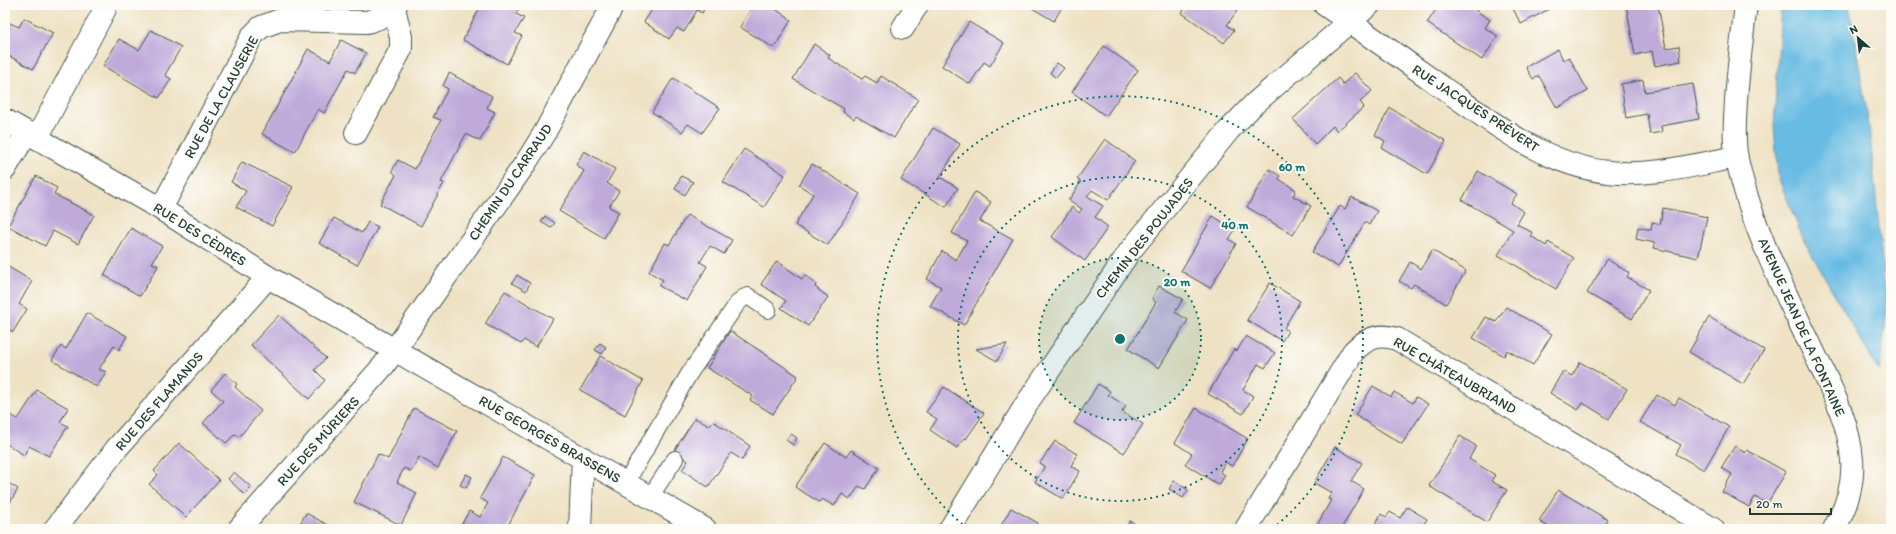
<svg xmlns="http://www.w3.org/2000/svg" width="1896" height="534" font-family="Itim,sans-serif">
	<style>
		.water { fill: #67bbe3; stroke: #437c8c }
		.building { fill: #bfaada }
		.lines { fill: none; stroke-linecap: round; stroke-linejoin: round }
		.service-casing { stroke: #3e564a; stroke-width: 18 }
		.minor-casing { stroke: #3e564a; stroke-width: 24 }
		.tertiary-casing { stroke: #3e564a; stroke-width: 24 }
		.service { stroke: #fff; stroke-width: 16 }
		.minor { stroke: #fff; stroke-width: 22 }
		.tertiary { stroke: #fff; stroke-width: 22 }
		.ring { fill: none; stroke: #0f766e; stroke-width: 2; stroke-dasharray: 2 4 }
		.labels { text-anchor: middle; stroke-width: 4; stroke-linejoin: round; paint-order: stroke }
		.street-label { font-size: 14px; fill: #1f3d34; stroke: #fdfcf7 }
		.centre { fill: #0f766e; stroke: #fdfcf7; stroke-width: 2 }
		.ring-label { font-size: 12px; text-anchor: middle; font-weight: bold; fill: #0f766e; stroke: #fdfcf7; stroke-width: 4; stroke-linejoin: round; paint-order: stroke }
	</style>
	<rect width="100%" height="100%" fill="#fdfcf7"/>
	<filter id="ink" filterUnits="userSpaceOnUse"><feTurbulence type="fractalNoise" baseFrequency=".025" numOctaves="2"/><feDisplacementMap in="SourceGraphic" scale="8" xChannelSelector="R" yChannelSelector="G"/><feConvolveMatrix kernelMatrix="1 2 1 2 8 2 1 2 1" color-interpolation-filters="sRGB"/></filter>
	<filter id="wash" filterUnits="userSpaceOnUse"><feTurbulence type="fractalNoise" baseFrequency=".012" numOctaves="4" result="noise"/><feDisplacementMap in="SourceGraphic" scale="16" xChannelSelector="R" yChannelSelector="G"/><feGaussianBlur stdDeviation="0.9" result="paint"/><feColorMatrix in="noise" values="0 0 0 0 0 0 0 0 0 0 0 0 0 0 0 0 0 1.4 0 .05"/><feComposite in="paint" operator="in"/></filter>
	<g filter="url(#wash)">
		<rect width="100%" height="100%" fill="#efe2c4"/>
		<path class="water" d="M1781,5H1849L1869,125L1887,311L1879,372L1804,241L1778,177L1774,126Z"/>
		<g id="blocks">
			<path class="building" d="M481,5H521L516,14L524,18L515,33L522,36L507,64L463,40Z
				M655,5H706L702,13L697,10L684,32L677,28L669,39L644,22Z
				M753,5H770L791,20L774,48L740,27Z
				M1034,5H1063L1054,21L1032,8Z
				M1187,5H1241L1227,25L1234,30L1224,43L1182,13Z
				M1439,5H1468L1490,20L1485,28L1498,36L1482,60L1427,23Z
				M1511,5H1552L1553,7L1521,24Z
				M1626,5H1658L1666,48L1679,46L1681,61L1655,66L1652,51L1635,55Z
				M24,18L53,33L33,69L5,54V21L19,27Z
				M969,22L1004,43L990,66L984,62L970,84L942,66Z
				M151,30L181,47L165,75L171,79L159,98L103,66L119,39L139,50Z
				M341,40L366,53L355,73L348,69L324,113L318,109L295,152L262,134L308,49L330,61Z
				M814,44L830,55L828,58L862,79L865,76L877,83L881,76L918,99L894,138L856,116L854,119L843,112L844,109L793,79Z
				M1104,46L1138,70L1106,116L1072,92Z
				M1558,49L1563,60L1569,57L1588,91L1557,108L1539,76L1533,79L1526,67Z
				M1057,63L1064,68L1056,78L1050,73Z
				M449,73L492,96L487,108L495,112L480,141L466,134L441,182L444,183L421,226L380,204L396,175L392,171L398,160L415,169L441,120L433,117L448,89L443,86Z
				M1355,73L1372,91L1360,102L1364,107L1337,131L1333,126L1315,144L1293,119L1338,78L1343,84Z
				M673,78L720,108L702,133L688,124L682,132L652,112Z
				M1643,80L1645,92L1693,84L1699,119L1661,126L1662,132L1650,134L1647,114L1626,118L1621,84Z
				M1390,108L1446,141L1427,174L1382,148L1385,141L1375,135Z
				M933,128L960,144L940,177L958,188L946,207L901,180Z
				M1105,139L1135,161L1108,200L1092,190L1087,196L1103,206L1095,217L1108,227L1085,261L1052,237L1072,207L1079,213L1082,209L1069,200L1081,182L1077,179Z
				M744,149L785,175L764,207L723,182Z
				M584,151L615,169L607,183L619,191L609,207L619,212L604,238L559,211L584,171L576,165Z
				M242,162L293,187L272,226L236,207L246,191L231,182Z
				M812,164L860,194L828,245L795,225L813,194L799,185Z
				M1269,169L1280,176L1279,179L1296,190L1293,196L1311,206L1293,235L1247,207Z
				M1478,171L1517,194L1511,203L1524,212L1517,224L1533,233L1531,236L1546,246L1548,242L1574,258L1556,289L1498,255L1513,230L1462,200Z
				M36,176L57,188L54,194L94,215L78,244L53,231L45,246L8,226Z
				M681,176L693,182L685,195L675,189Z
				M975,192L991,202L980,221L1013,239L964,325L930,306L941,287L927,279L942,251L956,260L967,241L952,233Z
				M1352,197L1377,211L1369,225L1365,222L1338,267L1312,252L1340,206L1345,209Z
				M1663,208L1707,217L1698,258L1654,248L1655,243L1636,239L1638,227L1651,230L1652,222L1660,224Z
				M687,215L732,240L724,254L710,246L700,262L707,266L687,301L659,286L663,280L649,272L665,243L669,245Z
				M545,216L555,223L551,228L541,222Z
				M1213,216L1235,230L1229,239L1236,244L1210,288L1181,271Z
				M334,218L362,233L368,222L378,227L357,265L319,243Z
				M131,228L162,246L152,263L158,266L140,296L104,275Z
				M1432,250L1466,271L1446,304L1414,284L1411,288L1399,281L1410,262L1421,269Z
				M1607,259L1629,273L1627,277L1649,290L1632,319L1587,293Z
				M777,261L802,279L805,275L816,284L815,287L828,297L808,326L781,308L786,301L761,284Z
				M5,265L32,281L19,304L27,309L13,332L5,327Z
				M517,275L530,283L526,291L512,283Z
				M1270,283L1300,301L1284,328L1288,331L1282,341L1247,320Z
				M1159,286L1183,299L1175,312L1188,320L1159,368L1128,349L1156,302L1152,299Z
				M505,291L553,319L536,347L524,340L521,344L485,324Z
				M1506,307L1552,334L1533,365L1507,350L1504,356L1473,338L1486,317L1496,322Z
				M87,313L127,336L119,350L114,346L99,369L106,372L97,387L52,360L61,346L66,349Z
				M279,315L326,358L315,370L325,380L309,399L251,345Z
				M1709,317L1764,350L1743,384L1689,352Z
				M730,331L798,376L773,414L750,400L753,396L707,368Z
				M1246,336L1275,353L1265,368L1258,364L1243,390L1253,396L1243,414L1208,394L1234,349L1237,351Z
				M600,343L606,347L602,354L595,350Z
				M1007,344L997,361L976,349Z
				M600,356L643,381L625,415L580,390Z
				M1580,362L1627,389L1609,419L1583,403L1578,410L1550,393L1563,371L1572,376Z
				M225,373L237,384L235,387L261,411L239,437L235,434L226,443L203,423L223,401L211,390Z
				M1098,384L1110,391L1108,395L1126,406L1122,412L1143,424L1124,453L1074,423Z
				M1373,386L1391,397L1394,392L1413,403L1416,397L1428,404L1402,444L1355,415Z
				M944,387L984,413L966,439L964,438L957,448L930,430L937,419L926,412Z
				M37,390L68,408L60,422L68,426L49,456L29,446L24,455L5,443V418L8,414L18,419Z
				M1657,395L1675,405L1679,398L1729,427L1704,470L1676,454L1681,445L1640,422Z
				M414,408L457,431L438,468L419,457L411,471L404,468L397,482L417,493L401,525L354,502L378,454L388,459Z
				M1196,408L1248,439L1232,466L1225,462L1220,472L1225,475L1219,485L1185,464L1192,454L1175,443Z
				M695,418L709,426L713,421L750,446L742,460L731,453L708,487L682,470L688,461L674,451Z
				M791,434L797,438L793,445L786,440Z
				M1460,436L1476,446L1469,459L1495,475L1491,481L1507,490L1487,522L1429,486Z
				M1055,441L1077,454L1071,466L1080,471L1063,499L1035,482L1045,466L1040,463Z
				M179,443L219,480L186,517L149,484L158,475L154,471Z
				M825,443L846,457L851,450L879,468L865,489L859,486L850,499L842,494L834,506L822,499L819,502L795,487Z
				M1735,446L1745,453L1747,450L1786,472L1767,504L1755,497L1749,507L1722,492L1732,474L1721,468Z
				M1335,447L1362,463L1351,481L1364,489L1341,529H1320L1316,527L1331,500L1328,499L1332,493L1314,483Z
				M503,457L535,475L506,529H459L469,511L480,517L488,503L480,498Z
				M234,472L251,487L244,494L228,479Z
				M466,474L472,477L466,488L460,485Z
				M5,481L18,489L5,511Z
				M1174,481L1188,490L1183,498L1169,489Z
				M1558,490L1608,520L1606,523L1616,529H1551L1539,521Z
				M1407,507L1427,519L1424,524L1433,529H1372L1381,514L1386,517L1390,512L1400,518Z
				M1011,508L1038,523L1035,529H999Z
				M306,513L335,529H297Z
				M1130,521L1142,529H1126Z"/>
		</g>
	</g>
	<g filter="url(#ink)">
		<use href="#blocks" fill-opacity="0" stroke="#3e564a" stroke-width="1"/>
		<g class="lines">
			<g class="service-casing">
				<path id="service" d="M626,483L689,374L737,304L743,298L748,296L768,310
					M650,497L675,459"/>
			</g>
			<g class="minor-casing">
				<path id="minor" d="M1325,5C1363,31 1401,58 1439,85C1490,121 1544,165 1608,172C1651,177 1694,165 1737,157
					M1746,5C1742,37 1738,69 1736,101C1735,120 1733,140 1737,159C1751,224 1781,285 1810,344C1827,381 1849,418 1852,460C1854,484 1846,508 1834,529
					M903,28L917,5
					M5,120L161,209L268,277L705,529
					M356,133L401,49V37L394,8
					M37,138L105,9V5
					M5,169L27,132
					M161,209L252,36L261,27L280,20L367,22C377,19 390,15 396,5
					M55,529L117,448L268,277
					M580,529L583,458
					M950,529L1025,406L1130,251L1229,130L1254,104L1369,5
					M1246,529L1353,352C1366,338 1379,333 1397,339L1713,529"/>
			</g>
			<g class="tertiary-casing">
				<path id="tertiary" d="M239,529L384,365L525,164L545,132L613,5"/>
			</g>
			<use href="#service" class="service"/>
			<use href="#minor" class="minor"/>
			<use href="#tertiary" class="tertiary"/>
		</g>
	</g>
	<circle cx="1120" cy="339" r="81" fill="#0f766e" fill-opacity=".12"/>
	<g class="ring">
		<circle cx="1120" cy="339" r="81"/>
		<circle cx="1120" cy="339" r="162"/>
		<path d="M967 528A243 243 0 1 1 1273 528"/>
	</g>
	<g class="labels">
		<g class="street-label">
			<text transform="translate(221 97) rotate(-61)" y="5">RUE DE LA CLAUSERIE</text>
			<text transform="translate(1476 108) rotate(33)" y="5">RUE JACQUES PRÉVERT</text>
			<text transform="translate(510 182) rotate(-56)" y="5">CHEMIN DU CARRAUD</text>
			<text transform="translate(200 234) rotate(32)" y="5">RUE DES CÈDRES</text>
			<text transform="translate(1144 238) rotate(-52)" y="5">CHEMIN DES POUJADES</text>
			<text transform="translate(1802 327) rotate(66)" y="5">AVENUE JEAN DE LA FONTAINE</text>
			<text transform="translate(1455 375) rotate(30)" y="5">RUE CHÂTEAUBRIAND</text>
			<text transform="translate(159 401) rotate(-49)" y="5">RUE DES FLAMANDS</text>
			<text transform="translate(550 439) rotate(30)" y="5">RUE GEORGES BRASSENS</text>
			<text transform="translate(318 441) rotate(-48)" y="5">RUE DES MÛRIERS</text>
		</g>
	</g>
	<circle cx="1120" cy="339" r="6" class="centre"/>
	<g class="ring-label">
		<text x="1292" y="171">60 m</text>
		<text x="1235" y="229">40 m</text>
		<text x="1177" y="286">20 m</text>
	</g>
	<rect width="1896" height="534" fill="none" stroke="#fdfcf7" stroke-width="20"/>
	<g transform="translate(1858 38) rotate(332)" stroke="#fdfcf7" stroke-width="3" paint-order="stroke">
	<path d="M0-3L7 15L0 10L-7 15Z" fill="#1f3d34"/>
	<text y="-6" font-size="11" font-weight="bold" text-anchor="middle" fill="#1f3d34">N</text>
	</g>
	<path d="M1750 508v6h81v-6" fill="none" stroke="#1f3d34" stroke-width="2"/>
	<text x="1756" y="508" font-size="12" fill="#1f3d34" stroke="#fdfcf7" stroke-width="3" paint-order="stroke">20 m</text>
</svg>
